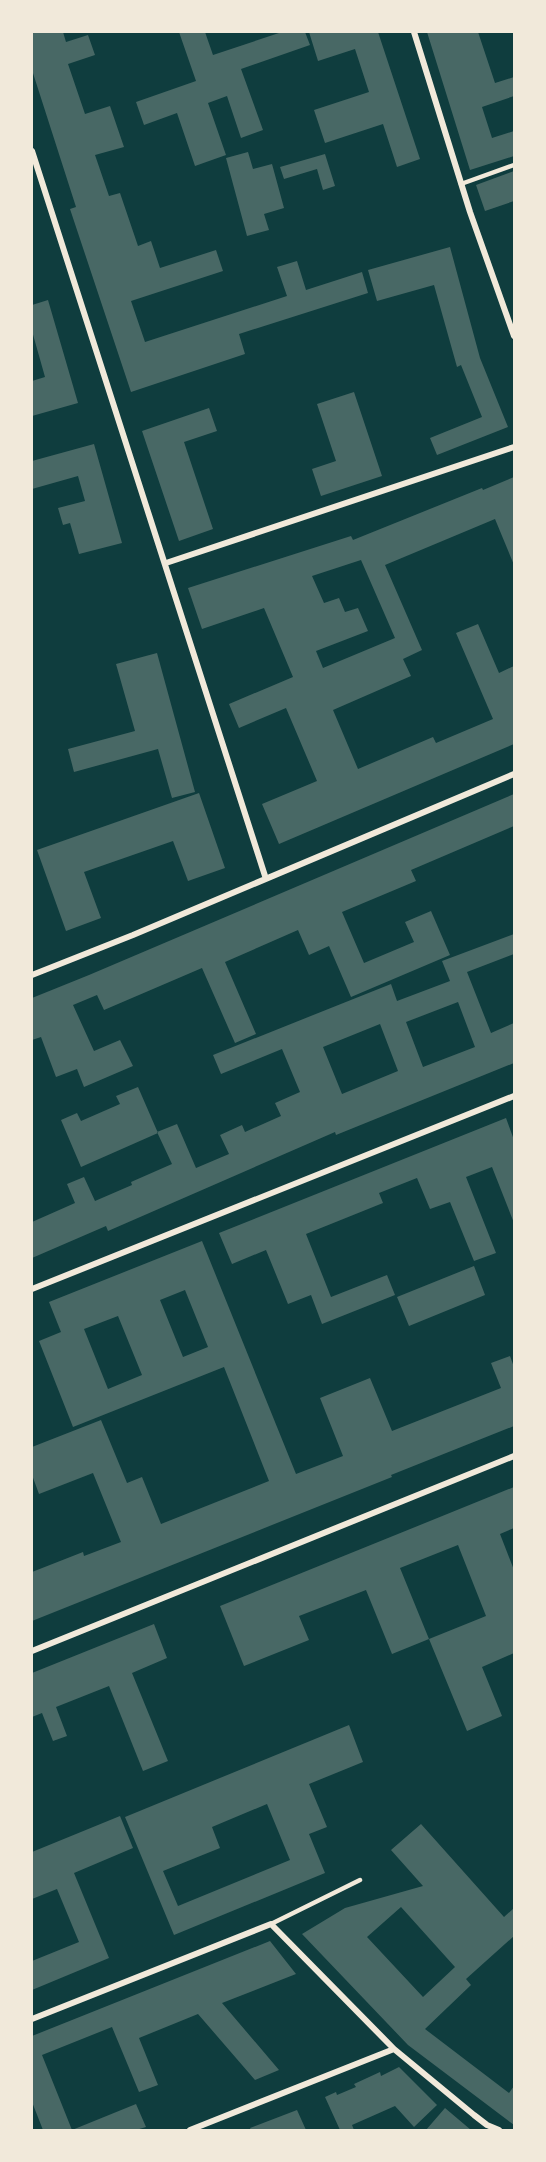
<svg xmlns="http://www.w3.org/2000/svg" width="546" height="2162" font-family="'Playfair Display',serif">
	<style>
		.building { fill: #486865; fill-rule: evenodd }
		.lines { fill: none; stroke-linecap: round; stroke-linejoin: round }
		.service { stroke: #f1e9da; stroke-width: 4.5 }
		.minor { stroke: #f1e9da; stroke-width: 6 }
	</style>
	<rect width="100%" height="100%" fill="#0f3d3e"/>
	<path class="building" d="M32,32H63L66,42L88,35L95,55L68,64L85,114L110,106L124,147L95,155L109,196L120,193L138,246L151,241L160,268L216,250L223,271L131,301L145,342L287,296L277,267L297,261L306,290L362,272L368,293L239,334L245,354L131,392L70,209L76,207L32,70Z
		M179,32H205L213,55L282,32H305L310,45L241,69L263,130L241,138L227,96L208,103L226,155L195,166L177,113L144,125L136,102L196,81Z
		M309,32H378L420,159L397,167L383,124L325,143L314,110L369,92L355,49L318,61Z
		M427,32H478L495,83L514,77V96L482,107L492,138L514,131V156L470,170Z
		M248,152L253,169L272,164L284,208L264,214L269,230L247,236L226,158Z
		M325,154L335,186L323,190L317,169L284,179L280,167Z
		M514,171V201L485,211L476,185Z
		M450,247L480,358L508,427L437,455L430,438L482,417L461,365L457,367L434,285L377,301L368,270Z
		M48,300L78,403L32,416V381L45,377L32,331V305Z
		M354,392L382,476L321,496L312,469L336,461L317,404Z
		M209,408L217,431L184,442L213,529L179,541L142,431Z
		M94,444L122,543L79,554L70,523L63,525L58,508L85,501L78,476L32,489V461Z
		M514,477V565L495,519L385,565L422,650L403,659L411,676L333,710L358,769L433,737L436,743L493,719L456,633L478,624L499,673L514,666V744L279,844L262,804L317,781L286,708L239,728L229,704L293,677L264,608L202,629L188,588L351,536L353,540L482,488L483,490ZM361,560L395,638L323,668L316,651L368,631L358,608L345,612L339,598L324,603L312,576Z
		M157,653L195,792L172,798L158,749L74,772L68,749L135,731L116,664Z
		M199,793L225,868L188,881L173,841L84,872L101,918L66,931L37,850Z
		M514,794V826L411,870L416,881L342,912L364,963L414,942L405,922L431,911L450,955L351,997L329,946L309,955L298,930L225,962L256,1034L235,1043L202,968L104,1010L97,995L73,1005L94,1051L120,1040L133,1066L84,1087L77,1069L56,1077L41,1037L32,1040V998L89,975Z
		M514,934V954L467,972L491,1033L514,1023V1063L336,1135L335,1132L108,1231L106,1226L32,1258V1222L75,1203L67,1184L84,1177L95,1201L132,1185L131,1182L172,1164L157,1132L177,1124L196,1168L229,1154L220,1135L242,1125L245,1132L281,1116L275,1103L300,1092L282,1049L221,1074L213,1055L391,984L397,1001L450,981L442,961ZM458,1002L475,1047L423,1067L406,1022ZM380,1024L398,1071L342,1094L323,1047Z
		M138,1087L158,1133L81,1167L61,1120L77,1113L81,1121L120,1104L116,1096Z
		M506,1118L514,1140V1223L492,1167L466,1177L496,1253L474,1261L450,1202L430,1209L417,1178L379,1193L383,1203L306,1234L331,1297L387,1275L395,1295L322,1324L311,1295L288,1304L266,1250L232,1264L219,1233Z
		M202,1241L296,1474L343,1456L320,1398L370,1378L392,1431L501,1388L491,1363L510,1356L514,1367V1426L391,1475L392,1477L32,1621V1572L83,1552L84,1556L121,1542L93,1473L39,1494L32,1475V1447L101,1420L127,1483L142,1477L161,1524L269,1481L224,1367L73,1427L39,1341L61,1332L49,1302ZM185,1290L208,1347L183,1357L160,1300ZM118,1316L142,1375L108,1389L84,1329Z
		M474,1266L485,1295L409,1326L397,1297Z
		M514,1487V1528L500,1534L514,1570V1653L482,1667L502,1716L467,1731L429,1639L486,1616L458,1545L400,1568L429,1639L392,1654L366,1590L299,1616L309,1640L244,1666L220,1606Z
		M154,1624L167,1658L132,1673L168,1761L143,1771L109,1686L56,1707L67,1736L53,1741L42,1713L32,1717V1673Z
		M349,1725L363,1762L309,1784L327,1827L309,1834L325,1873L174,1935L125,1817ZM267,1804L290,1860L178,1906L163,1871L220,1848L212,1827Z
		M120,1816L133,1848L74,1873L109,1958L32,1990V1961L79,1942L57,1889L32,1899V1852Z
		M421,1824L504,1917L514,1908V1936L466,1979L471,1985L425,2029L509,2093L514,2086V2125L408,2045L302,1934L345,1908L423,1886L391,1850ZM401,1907L455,1967L423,1997L367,1937Z
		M270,1941L296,1974L222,2003L279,2070L255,2080L198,2014L139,2038L158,2085L139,2092L112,2027L42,2055L72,2130L136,2104L146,2127L136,2130H43L32,2102V2036Z
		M399,2067L437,2105L414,2127L395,2106L352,2125L354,2130H340L325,2097L336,2092L337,2095L356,2087L354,2084L380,2072L381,2076Z
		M445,2108L471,2130H426Z
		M297,2110L306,2130H251L250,2128Z"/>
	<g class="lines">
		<path class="service" d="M461,184L514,165
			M271,1924L360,1880"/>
		<path class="minor" d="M414,32L470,212L514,336
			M32,151C109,394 189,636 266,879
			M166,563L514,447
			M32,975L133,935L514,774
			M32,1289L514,1096
			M32,1651L514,1456
			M32,2019L271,1924L394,2049L474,2115L487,2125L499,2130
			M190,2130L394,2049"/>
	</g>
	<rect width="546" height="2162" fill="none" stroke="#f1e9da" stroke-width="66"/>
</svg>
